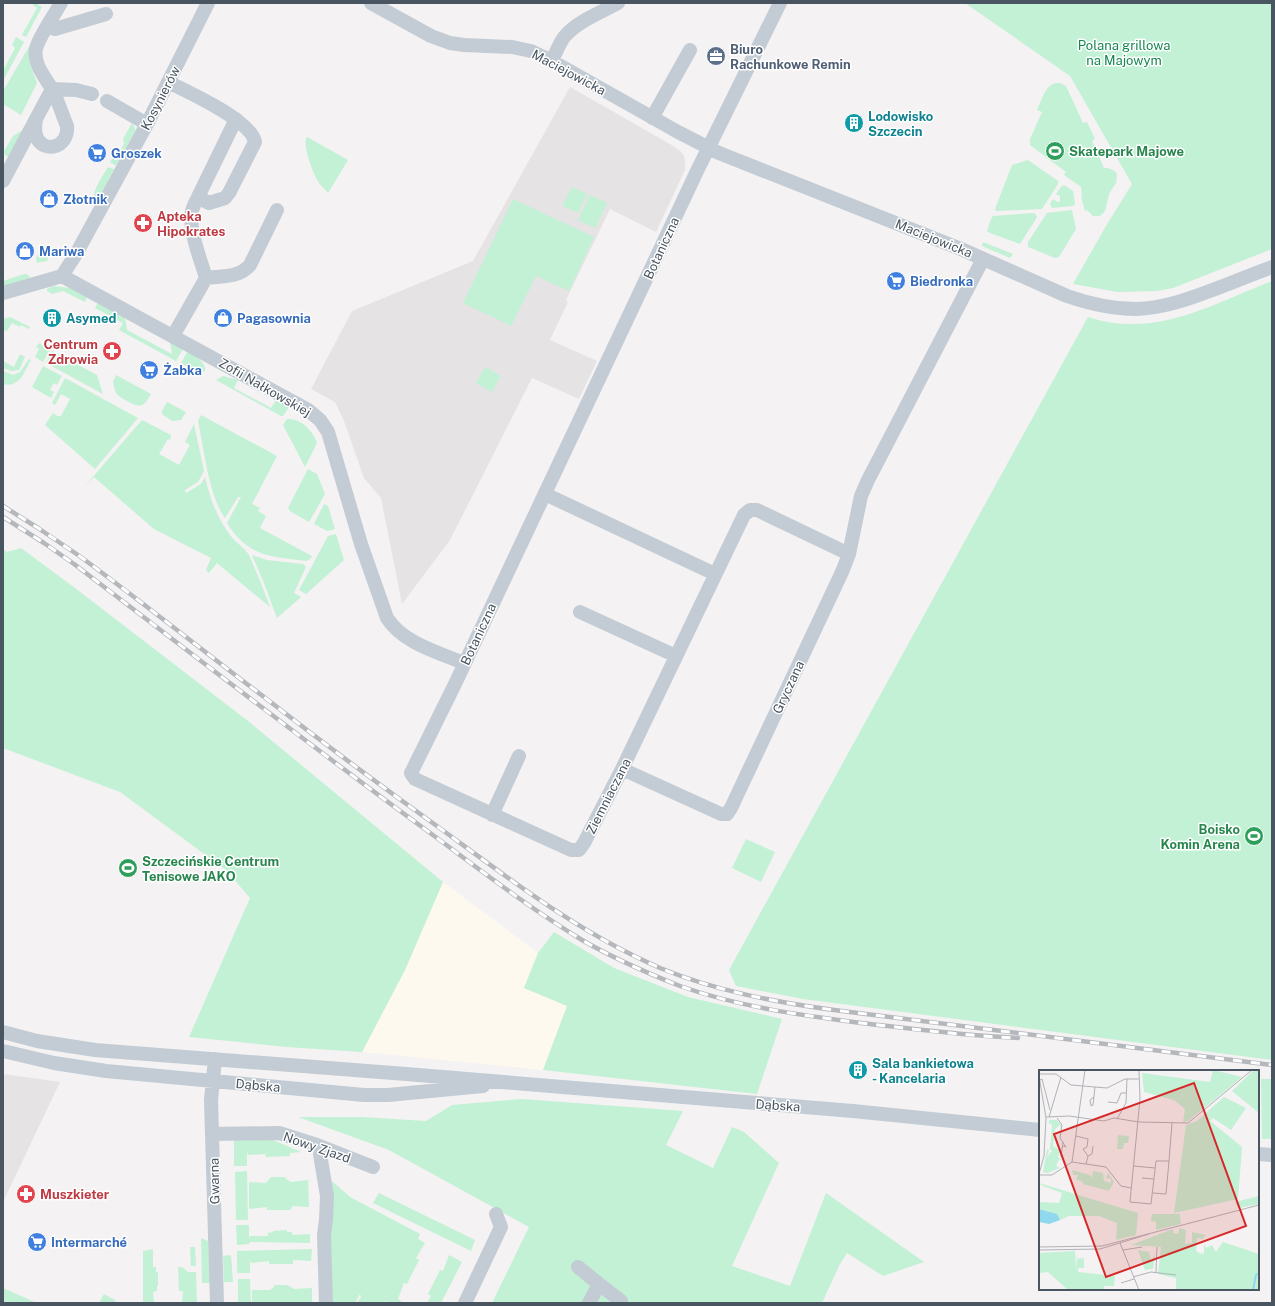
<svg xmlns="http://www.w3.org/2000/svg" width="1275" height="1306" font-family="'Public Sans',sans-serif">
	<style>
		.commercial { fill: #fdf9ee }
		.education { fill: #e5e3e4 }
		.green { fill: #c2f1d5 }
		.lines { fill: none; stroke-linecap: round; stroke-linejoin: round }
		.minor { stroke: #c3ccd4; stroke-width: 14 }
		.rail-casing { stroke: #b4b7bc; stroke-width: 4.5 }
		.rail { stroke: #fff; stroke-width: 3; stroke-dasharray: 9; stroke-linecap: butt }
		.labels { text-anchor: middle; stroke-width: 3; stroke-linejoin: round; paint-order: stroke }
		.park-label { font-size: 13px; fill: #168651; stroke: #fff }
		.service-label { font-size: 13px; font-weight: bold; fill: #4e5e75; stroke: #fff; text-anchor: start }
		.street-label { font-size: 13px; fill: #495560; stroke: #fff }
		.culture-label { font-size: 13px; font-weight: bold; fill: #0d838f; stroke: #fff; text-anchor: start }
		.leisure-label { font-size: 13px; font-weight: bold; fill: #27864d; stroke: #fff; text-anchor: start }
		.shop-label { font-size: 13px; font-weight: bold; fill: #366cbe; stroke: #fff; text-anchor: start }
		.health-label { font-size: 13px; font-weight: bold; fill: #be3a42; stroke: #fff; text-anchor: start }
		.inset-river { fill: none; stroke: #8fd8ee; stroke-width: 2 }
		.inset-road { fill: none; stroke: #b0b3b8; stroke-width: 1 }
		.view { fill: #d62828; fill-opacity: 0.15; stroke: #d62828; stroke-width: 2 }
		.inset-edge { fill: none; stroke: #495560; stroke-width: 2 }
	</style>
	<rect width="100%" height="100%" fill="#f4f2f2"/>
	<path class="commercial" d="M443,882L538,953L524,988L567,1006L543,1070L362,1052L405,970Z"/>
	<path class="education" d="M570,87L675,147L683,154L685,159V170L656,232L610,209L566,300L568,302L550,340L597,361L579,399L532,378L450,540L402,604L381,498L364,478L344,421L335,402L311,389L352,311L473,261Z
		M3,1074L60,1082L3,1202Z"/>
	<path class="green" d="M34,3H39L38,5L42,7L26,37L22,35L37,8L33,5Z
		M965,3H1272V249L1173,288L1157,291L1118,292L1073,284L1106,226L1132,184L1070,76Z
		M16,37L24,42L3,81V71L15,48L12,45Z
		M30,45C27,58 32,70 37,83L21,115L3,104V91Z
		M1056,83H1060L1066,86L1083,123L1087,122L1095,139L1092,141L1104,168C1110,168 1113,169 1117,174L1116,183L1109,194L1105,211L1100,216H1093L1087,210L1085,211L1081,197H1082L1081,187L1064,175L1066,172L1030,145V139L1042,112L1037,110C1042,100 1045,85 1056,83Z
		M132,123L135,128V131L96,203H95C89,194 103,176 108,167L114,169L116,166L110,162L115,155L118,154L124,144L123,139Z
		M28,127L10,158L5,155L4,151L13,136Z
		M307,137L348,160L328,193C324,188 319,184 316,178C312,169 302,145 307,137Z
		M1028,160L1058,181V184L1042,209L996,211L995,209L1012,165Z
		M1064,185L1073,191L1075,204L1073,206L1052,208L1050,204L1053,199L1057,202L1060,201V196L1056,194L1061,187Z
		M572,187L587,194L578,213L562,206Z
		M590,195L607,203L595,228L578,220Z
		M513,199L594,237L569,291L536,276L511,326L463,303Z
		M1072,210L1076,229L1059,257L1055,258L1028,247V242L1047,213Z
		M1034,213L1037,216L1036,219L1020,244L990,233L987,231L991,219L993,216Z
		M983,242L1013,254L1010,258L982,246Z
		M45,249L51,253L47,261L37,263L36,258L40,251Z
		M24,274H27L31,278L3,286V281Z
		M1272,281V1060L803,999L736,986L729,970L1088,317C1156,339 1210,305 1272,281Z
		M53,286L70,288L87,297L85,302L63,291L52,294L47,291V289Z
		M98,303L125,318L127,330L172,354L170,342L183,349L176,361L119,330L123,323L95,308Z
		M10,317L30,327L29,329L21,325L20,327L12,323L7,331L5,330L3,333V319Z
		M39,343L50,350L43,362L35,357L39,349L36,347Z
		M52,351L97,375L103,394L46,363Z
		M188,351C196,356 206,362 205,371L197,372L181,363Z
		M20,354L25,357L19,370L12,371L3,368V361L14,367Z
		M29,359L31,360C24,372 20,388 3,384V371L13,375L20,372Z
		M43,366L62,376L57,385L54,383L50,390L54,392L51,398L32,387Z
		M485,367L501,376L492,392L476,383Z
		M116,375L151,394C143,408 141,408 127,401C124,399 119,397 117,394C114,390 114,385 113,382Z
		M223,376L238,380L234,388L271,408L276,400L289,407L283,416H281L216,380Z
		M65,378L138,418L95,469L45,425L53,413L57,416H61L70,399L61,394L55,405L52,403Z
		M167,402L186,412L181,420L172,421L162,414V411Z
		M201,415L277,456L252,504L260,508L258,511L266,516L260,528L312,556L311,558L307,561C271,556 249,558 227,523L241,497H238L225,518C209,496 204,449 198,421Z
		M287,419C300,418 313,430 317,443L305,467L283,425Z
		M142,420L171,435L170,440L168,439L159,454L179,465L190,445L185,442L194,424L204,471L198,482L185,490L186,493L201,484L205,477C210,498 217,518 230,535C235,542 244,547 249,555L261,583L270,607L217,563L209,573L206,570L211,558L154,529L94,477L85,486Z
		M308,469L317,474L325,494L309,522L290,511L288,508Z
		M324,504L328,506L335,529L327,531L314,524Z
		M336,534L344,560L306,594L299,590L328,536Z
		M21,548L75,588L248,721L443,882L405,970L362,1052L287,1047L189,1037L250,898L226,870L120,792L3,748V549L7,552Z
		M252,555L267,560L303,564L306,567L294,593L301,597L277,618L264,583Z
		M746,839L775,852L761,882L732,868Z
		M554,932L614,968L688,997L782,1019L757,1094L543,1070L567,1006L524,988L538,953Z
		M1261,1079H1272V1139H1262Z
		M522,1099L683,1111L666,1145L713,1168L732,1127L744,1132L779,1163L732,1266L790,1286L826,1193L924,1262L883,1276L847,1253L840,1264L822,1303H492L529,1227L389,1150L298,1117H362L426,1121L452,1105Z
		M234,1140H273L301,1152L290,1153V1156L266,1157L265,1154L248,1155L247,1151V1166H234Z
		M247,1171L248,1220H236L235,1172Z
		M271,1177H285L286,1179L291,1182L308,1180L309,1207L292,1206L291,1210H267V1207L249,1209V1182L266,1183Z
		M332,1181L350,1197L420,1234L418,1239L425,1243L416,1258L419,1260L407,1284L404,1283L398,1299L404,1303H388L385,1301L383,1303H357L361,1297L360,1294L355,1303H330L329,1250Z
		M379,1193L475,1240L471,1251L373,1203Z
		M236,1225H249V1239L250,1236H268V1233L273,1232V1231L287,1230V1232H292V1235L310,1234V1243L250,1242L249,1244L237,1245Z
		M201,1238L208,1241L210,1283H202Z
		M190,1247H195L196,1266H191Z
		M153,1249V1267H156V1272H158V1286H157V1291L153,1292L154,1302L155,1303H143V1251Z
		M312,1249L311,1261L293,1260V1264H269V1261L251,1263L250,1259V1273H237V1251Z
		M231,1255L233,1282H224L223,1256Z
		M449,1255L462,1262L441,1303H427L431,1296L428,1294L440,1270L443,1271Z
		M178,1267H182L188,1272H196L197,1303H182L183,1291H179Z
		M238,1279H250L251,1303H238Z
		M274,1285H288L289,1286L294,1289L312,1288V1303H252V1290H270L274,1287Z
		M3,1288L37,1303H3Z
		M104,1294L115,1300V1303H99Z"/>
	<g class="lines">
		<path class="minor" d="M371,3L431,36L450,43L464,45L512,47L531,51L552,61L678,132L719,153L961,249L1067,296C1090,304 1112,309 1136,309C1164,308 1189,299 1215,289C1234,282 1253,274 1272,267
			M48,26L55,29L106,14
			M552,61C556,53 559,43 565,36C578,21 600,13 618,3
			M168,82C188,92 251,120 255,142L229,193L225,198L209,203L198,197C196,202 193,206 192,211C188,228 201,261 206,278L173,336
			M52,89L76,90L92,94
			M107,101L147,124
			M652,118L690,50
			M36,119C35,125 34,132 37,138C45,154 69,147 67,126C62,114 58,100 52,89C45,77 33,64 36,49C38,38 55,14 61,3
			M3,181L52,89
			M198,197L236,119
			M62,276L76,254L147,124L208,3
			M206,278C222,276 239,278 250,265L277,210
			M3,293L62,276L308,410L320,420L328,432L361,544L387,618C403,643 437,652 464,663
			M545,494L715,574
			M849,554L861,496L868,480L983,259
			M580,612L676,656
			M622,769L721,814H727L731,808L842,572L849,554L757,510H750L744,515L622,769L584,843L579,850H571L415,779L411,773L455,684L698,169L780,3
			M492,815L519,756
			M3,1032L37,1041L95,1050L406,1074L853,1111L1040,1130
			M3,1051L54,1063L106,1071L364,1095H388L483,1086
			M215,1059L211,1100L217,1303
			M213,1134L279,1133L317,1145L373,1167
			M323,1148L320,1154L327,1196L326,1220L324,1235L326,1303
			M1258,1154L1272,1155
			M578,1267L599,1284L589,1303
			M599,1284L621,1301
			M465,1303L501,1227L496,1214"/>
		<g class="rail-casing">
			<path id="rail" d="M3,506L38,528L78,555C141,601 202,650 264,697C322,742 381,786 441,829C511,880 579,933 660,968C716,991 775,1002 834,1010L1272,1065
				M3,517L44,543L74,564C190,652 304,741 422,827C474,865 526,906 582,940C613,958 647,973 680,986C739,1007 800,1015 861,1023C914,1029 966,1036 1018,1038"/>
		</g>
		<use href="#rail" class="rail"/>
	</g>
	<defs>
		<g id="office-disc" transform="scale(1)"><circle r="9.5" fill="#5c6f8a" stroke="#fff"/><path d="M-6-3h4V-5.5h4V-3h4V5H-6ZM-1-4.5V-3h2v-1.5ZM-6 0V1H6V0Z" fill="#fff"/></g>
		<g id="building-disc" transform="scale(1)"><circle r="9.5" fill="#0f9aa8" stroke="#fff"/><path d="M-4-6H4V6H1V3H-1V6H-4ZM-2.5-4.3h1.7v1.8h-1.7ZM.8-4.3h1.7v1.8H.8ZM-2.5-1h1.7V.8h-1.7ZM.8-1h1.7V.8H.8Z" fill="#fff"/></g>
		<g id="stadium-disc" transform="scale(1)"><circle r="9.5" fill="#2e9e5b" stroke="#fff"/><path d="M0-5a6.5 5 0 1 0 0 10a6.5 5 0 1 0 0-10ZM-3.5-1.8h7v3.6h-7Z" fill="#fff"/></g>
		<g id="supermarket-disc" transform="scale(1)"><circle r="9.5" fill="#3f7fe0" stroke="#fff"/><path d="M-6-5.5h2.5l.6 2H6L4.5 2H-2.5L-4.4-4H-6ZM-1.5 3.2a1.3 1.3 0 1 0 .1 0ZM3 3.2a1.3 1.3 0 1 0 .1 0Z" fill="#fff"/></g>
		<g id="shop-disc" transform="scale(1)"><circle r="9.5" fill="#3f7fe0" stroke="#fff"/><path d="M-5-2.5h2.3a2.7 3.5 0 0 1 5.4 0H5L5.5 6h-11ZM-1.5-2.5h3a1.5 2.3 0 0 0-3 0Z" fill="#fff"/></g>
		<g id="pharmacy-disc" transform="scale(1)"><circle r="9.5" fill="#e0444e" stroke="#fff"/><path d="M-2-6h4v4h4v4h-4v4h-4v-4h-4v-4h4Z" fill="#fff"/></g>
	</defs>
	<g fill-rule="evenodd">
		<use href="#office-disc" x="716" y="56"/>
		<use href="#building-disc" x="854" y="123"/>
		<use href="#stadium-disc" x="1055" y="151"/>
		<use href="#supermarket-disc" x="97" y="153"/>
		<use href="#shop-disc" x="49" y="199"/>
		<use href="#pharmacy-disc" x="143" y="223"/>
		<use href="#shop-disc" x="25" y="251"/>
		<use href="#supermarket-disc" x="896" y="281"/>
		<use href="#building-disc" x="52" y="318"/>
		<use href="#shop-disc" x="223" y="318"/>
		<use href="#pharmacy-disc" x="112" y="351"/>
		<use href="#supermarket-disc" x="149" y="370"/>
		<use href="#stadium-disc" x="1254" y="836"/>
		<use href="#stadium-disc" x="128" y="868"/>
		<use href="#building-disc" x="858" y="1070"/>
		<use href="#pharmacy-disc" x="26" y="1194"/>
		<use href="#supermarket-disc" x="37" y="1242"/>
	</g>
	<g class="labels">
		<g class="park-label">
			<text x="1124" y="50">Polana grillowa<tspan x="1124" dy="15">na Majowym</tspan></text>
		</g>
		<g class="service-label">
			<text x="730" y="54">Biuro<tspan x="730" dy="15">Rachunkowe Remin</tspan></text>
		</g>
		<g class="street-label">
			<text transform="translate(569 72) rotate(28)" y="5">Maciejowicka</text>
			<text transform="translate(160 98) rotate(-63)" y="5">Kosynierów</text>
			<text transform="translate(934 238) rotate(22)" y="5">Maciejowicka</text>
			<text transform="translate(661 248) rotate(-65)" y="5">Botaniczna</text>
			<text transform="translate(265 387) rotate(30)" y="5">Zofii Nałkowskiej</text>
			<text transform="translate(478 634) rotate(-65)" y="5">Botaniczna</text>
			<text transform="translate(788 687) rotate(-65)" y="5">Gryczana</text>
			<text transform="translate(608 796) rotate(-63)" y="5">Ziemniaczana</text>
			<text transform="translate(258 1085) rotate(5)" y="5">Dąbska</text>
			<text transform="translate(778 1105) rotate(4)" y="5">Dąbska</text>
			<text transform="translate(317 1147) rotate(19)" y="5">Nowy Zjazd</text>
			<text transform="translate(214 1181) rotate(-91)" y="5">Gwarna</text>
		</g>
		<g class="culture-label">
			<text x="868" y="121">Lodowisko<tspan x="868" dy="15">Szczecin</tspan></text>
			<text x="66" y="323">Asymed</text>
			<text x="872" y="1068">Sala bankietowa<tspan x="872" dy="15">- Kancelaria</tspan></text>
		</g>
		<g class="leisure-label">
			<text x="1069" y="156">Skatepark Majowe</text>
			<text x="1240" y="834" text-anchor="end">Boisko<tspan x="1240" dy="15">Komin Arena</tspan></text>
			<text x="142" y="866">Szczecińskie Centrum<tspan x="142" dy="15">Tenisowe JAKO</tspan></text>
		</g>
		<g class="shop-label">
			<text x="111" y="158">Groszek</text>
			<text x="63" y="204">Złotnik</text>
			<text x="39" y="256">Mariwa</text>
			<text x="910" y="286">Biedronka</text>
			<text x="237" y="323">Pagasownia</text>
			<text x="163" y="375">Żabka</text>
			<text x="51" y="1247">Intermarché</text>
		</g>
		<g class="health-label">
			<text x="157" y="221">Apteka<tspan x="157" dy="15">Hipokrates</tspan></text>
			<text x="98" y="349" text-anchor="end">Centrum<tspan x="98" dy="15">Zdrowia</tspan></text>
			<text x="40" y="1199">Muszkieter</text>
		</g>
	</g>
	<g transform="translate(1039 1070)">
		<rect width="220" height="220" fill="#f4f2f2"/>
		<path d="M174,0L203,7L149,51L144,52L146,39L135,30L105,22L103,3L171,12ZM215,0H220V43L193,21ZM185,27L207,38L192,60L174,48L171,51L203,77L199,129L135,143L147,55L158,51ZM10,50H18L22,55L21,62V55L16,59L14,76L20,80L23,77L19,87L24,91L20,89L17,96L21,98L8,103L4,102L8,79L10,80L8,87L13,81L16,84L11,79L13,55L10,53ZM79,65L90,66L89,73H85L84,79H78ZM33,100L51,105L53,108L54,101L64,103L65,111L72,113V109L67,108L69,103L75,112L70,121L44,114V112L37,109L39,105H34ZM0,113L99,143L97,165L77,170L78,153L60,146H30L21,150L12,142L0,139V132L20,133L23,123L4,116ZM220,126V134L199,138L196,132ZM113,144H141L142,154L117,160V152L112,151ZM140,158L147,160L146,174L153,173V162L167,165L163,169L158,168L157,181L162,184L165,183V174L167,178L173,175L177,182L184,172L220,184V220H137V208L119,204L122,177L92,175L134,159V163L140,164ZM99,180L110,182L112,191L116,184L115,192H112H115L114,199L106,200ZM36,181L37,202L38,185L39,192V189L45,188V198H39V202L76,206L75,216H65V220H29L9,202L0,203V183Z" fill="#c2f1d5"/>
		<path d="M0,139L18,144L21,150L10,154L0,152Z" fill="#8fd8ee"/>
		<path class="inset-river" d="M214,220L217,205L220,203"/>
		<path class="inset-road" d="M100,0L101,29L91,132L112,134L117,91H130L127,124L114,123M0,4H17L32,15L68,18L86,9H100M0,6L7,48L5,86L0,104M1,10L3,9L11,40M55,27L51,30L52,36L54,35L56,17M69,32L78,33L82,23H87M7,47L30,46L65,51L75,48L100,52L149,53L213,0M10,47L22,7M18,48L23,55L21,68L27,77L24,76M78,49L87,33L88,9M37,66L49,69L48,77L44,79L49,86L47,94M49,86L53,84L54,76M22,87L24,72M130,91L133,53M33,92L46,0M95,96L116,98M0,105H13L33,92L67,97L82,116L92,118M103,108L115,109M81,173L100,220M0,177L63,176L220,135M0,180L61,179L110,164M84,180L103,177M117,202L118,177M94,207L112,202L137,205M82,213L95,209"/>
		<path class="view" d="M155,13L207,156L67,207L15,64Z"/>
		<rect width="220" height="220" class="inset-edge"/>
	</g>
	<rect width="1275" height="1306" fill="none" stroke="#495560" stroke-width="8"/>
</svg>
